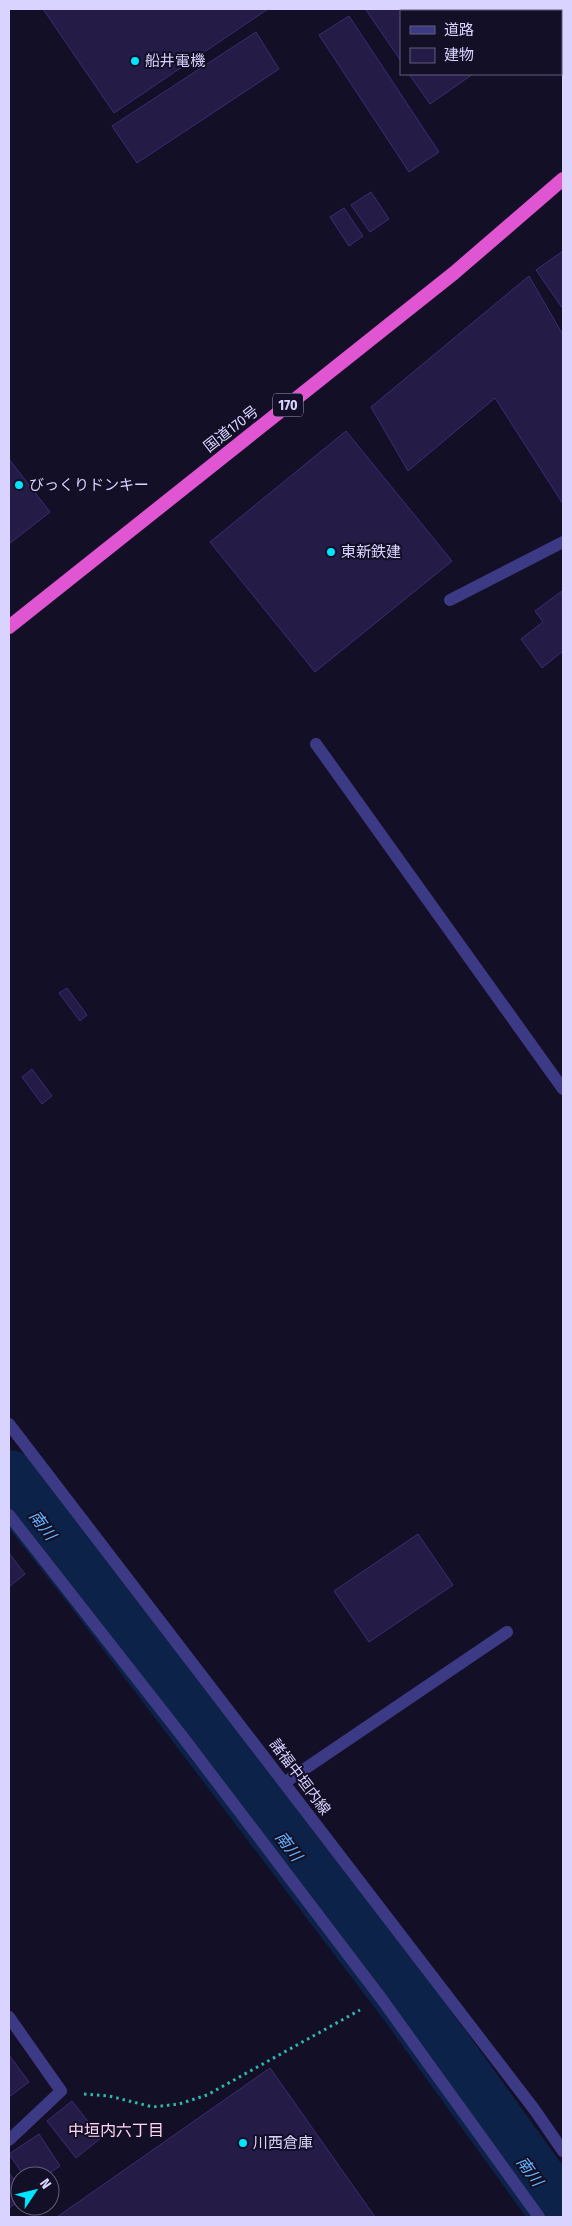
<svg xmlns="http://www.w3.org/2000/svg" width="572" height="2226" font-family="'Fira Sans Condensed','Noto Sans JP',sans-serif">
	<style>
		.lines { fill: none; stroke-linecap: round; stroke-linejoin: round }
		.river { stroke: #0c2248; stroke-width: 60 }
		.building { fill: #241b47; stroke: #3b2d73 }
		.path { stroke: #2fb8b0; stroke-width: 3; stroke-dasharray: 2.5 4; stroke-linecap: butt }
		.service { stroke: #3d3a85; stroke-width: 12 }
		.minor { stroke: #3d3a85; stroke-width: 12 }
		.tertiary { stroke: #3d3a85; stroke-width: 12 }
		.trunk { stroke: #e055d1; stroke-width: 14 }
		.poi-dot { fill: #00e5ff; stroke: #130f26; stroke-width: 2 }
		.labels { text-anchor: middle; stroke-width: 4; stroke-linejoin: round; paint-order: stroke }
		.shield { fill: #130f26; stroke: #9e99be; stroke-width: 1 }
		.shield-label { font-size: 14px; font-weight: bold; fill: #d9d4ff }
		.poi-label { font-size: 15px; fill: #d9d4ff; stroke: #130f26; text-anchor: start }
		.street-label { font-size: 15px; fill: #d9d4ff; stroke: #130f26 }
		.water-label { font-size: 16px; font-style: italic; fill: #62b6ff; stroke: #130f26 }
		.neighbourhood-label { font-size: 16px; fill: #ffd6f0; stroke: #130f26 }
	</style>
	<rect width="100%" height="100%" fill="#130f26"/>
	<g class="lines">
		<path class="river" d="M9,1480L94,1588L408,2002L563,2217"/>
	</g>
	<path class="building" d="M43,9H268L114,113Z
		M368,9H434L436,11H401V61L366,10Z
		M349,16L439,152L409,172L319,35Z
		M256,32L279,69L137,163L112,126Z
		M409,74H473L430,104Z
		M371,192L389,219L370,232L351,205Z
		M344,208L363,236L349,246L330,217Z
		M563,251V309L536,270Z
		M529,276L563,335V504L495,398L408,471L371,407Z
		M346,431L452,561L315,672L210,542Z
		M9,459L50,512L9,544Z
		M562,591L563,651L542,668L521,639L543,622L535,611Z
		M67,988L87,1015L80,1021L59,993Z
		M32,1069L52,1096L42,1104L22,1077Z
		M418,1534L453,1585L369,1642L334,1591Z
		M9,1553L25,1574L9,1587Z
		M9,2055L29,2082L9,2097Z
		M270,2068L375,2217H57Z
		M72,2101L101,2138L76,2158L47,2121Z
		M39,2134L60,2166L45,2176H24L9,2154Z
		M9,2173L20,2188V2200L9,2208Z"/>
	<g class="lines">
		<path class="path" d="M84,2094L109,2096L153,2107L179,2104L207,2095L360,2010"/>
		<path class="service" d="M450,600L563,542
			M316,744L563,1089
			M284,1783L507,1632"/>
		<path class="minor" d="M9,1515L182,1736L381,1998L539,2217
			M9,2017L61,2091L9,2140"/>
		<path class="tertiary" d="M9,1424L534,2109L563,2151"/>
		<path class="trunk" d="M9,627L454,273L563,179"/>
	</g>
	<g class="poi-dot">
		<circle cx="135" cy="61" r="5"/>
		<circle cx="19" cy="485" r="5"/>
		<circle cx="331" cy="552" r="5"/>
		<circle cx="243" cy="2143" r="5"/>
	</g>
	<g class="labels">
		<rect class="shield" x="273" y="393.5" width="30" height="23" rx="4"/>
		<g class="shield-label">
			<text x="288" y="410">170</text>
		</g>
		<g class="poi-label">
			<text x="145" y="66">船井電機</text>
			<text x="29" y="490">びっくりドンキー</text>
			<text x="341" y="557">東新鉄建</text>
			<text x="253" y="2148">川西倉庫</text>
		</g>
		<g class="street-label">
			<text transform="translate(231 429) rotate(-38)" y="5">国道170号</text>
			<text transform="translate(300 1777) rotate(53)" y="5">諸福中垣内線</text>
		</g>
		<g class="water-label">
			<text transform="translate(43 1525) rotate(53)" y="6">南川</text>
			<text transform="translate(289 1846) rotate(53)" y="6">南川</text>
			<text transform="translate(530 2171) rotate(54)" y="6">南川</text>
		</g>
		<g class="neighbourhood-label">
			<text x="116" y="2136">中垣内六丁目</text>
		</g>
	</g>
	<rect width="572" height="2226" fill="none" stroke="#d9d4ff" stroke-width="20"/>
	<rect x="400" y="10" width="162" height="65" fill="#130f26" stroke="#625e7d"/>
	<rect x="410" y="26" width="25" height="8" fill="#3d3a85" stroke="#625e7d"/>
	<text x="444" y="35" font-size="15" fill="#d9d4ff">道路</text>
	<rect x="410" y="48" width="25" height="15" fill="#241b47" stroke="#625e7d"/>
	<text x="444" y="60" font-size="15" fill="#d9d4ff">建物</text>
	<g transform="translate(35 2191) rotate(55)"><circle r="24" fill="#130f26" stroke="#625e7d"/>
	<path d="M0-4L9 19L0 12L-9 19Z" fill="#00e5ff"/>
	<text y="-8" font-size="14" font-weight="bold" text-anchor="middle" fill="#d9d4ff">N</text>
	</g>
</svg>
